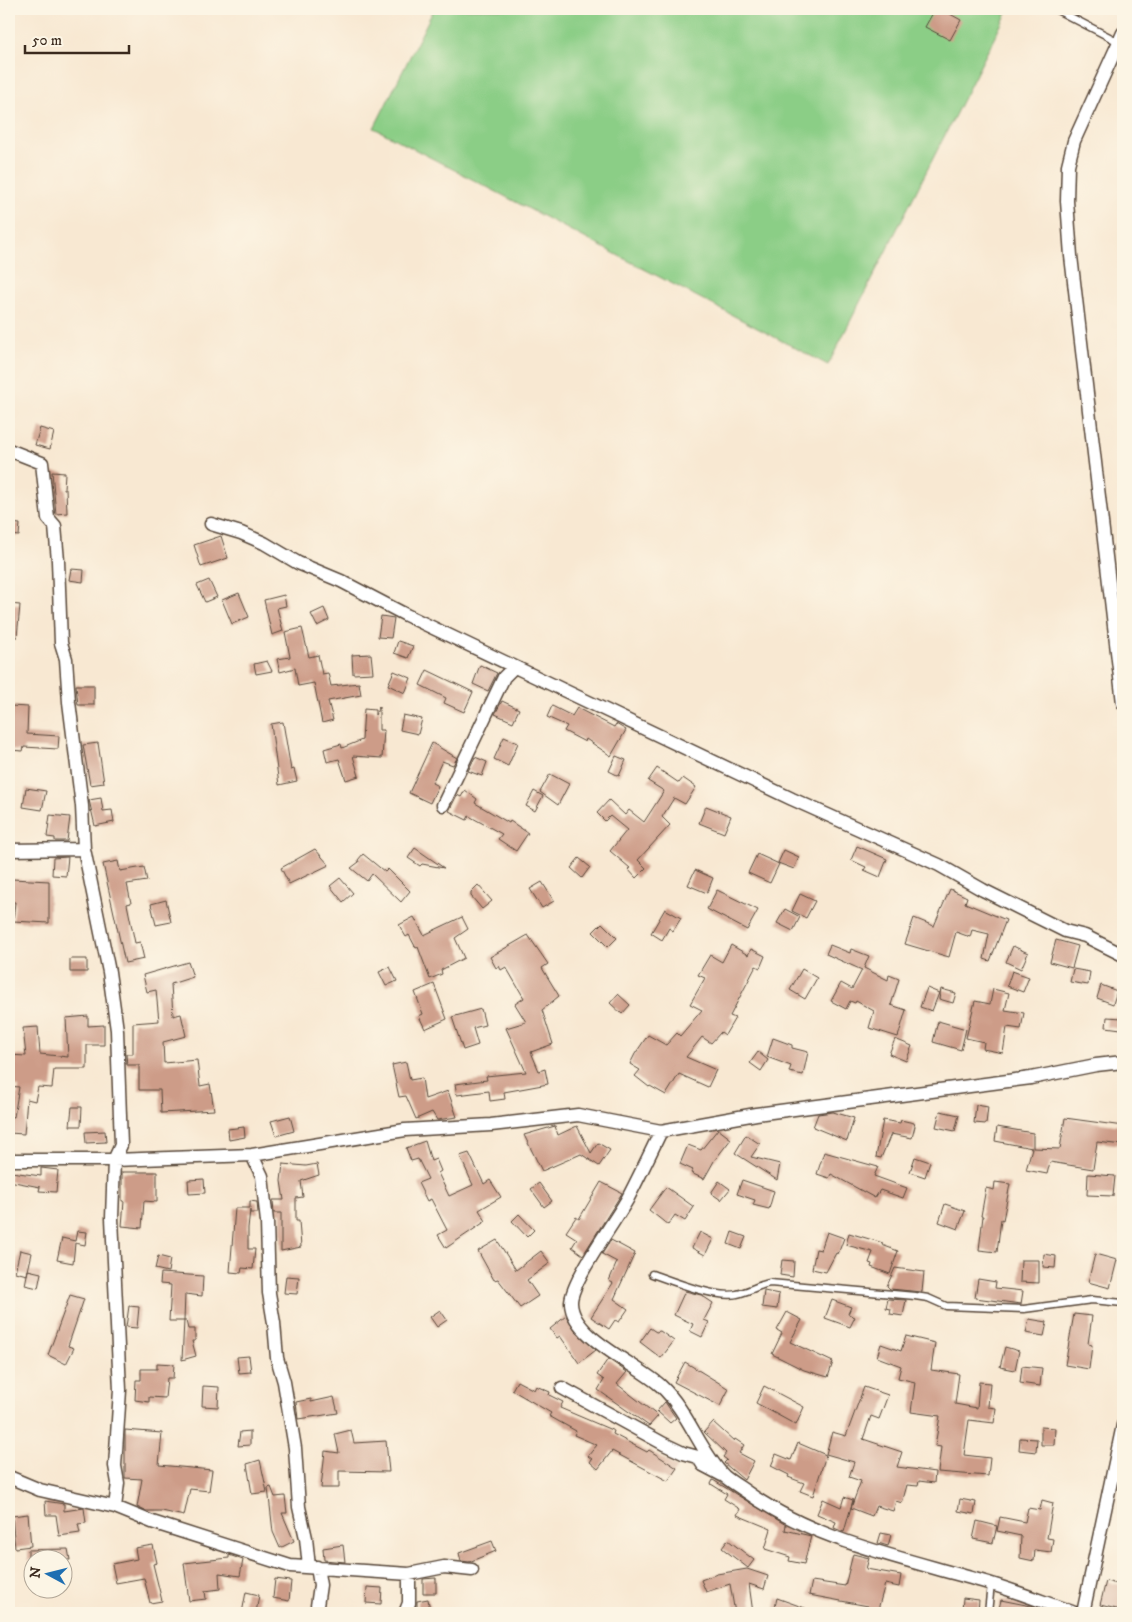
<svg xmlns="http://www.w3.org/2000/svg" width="1132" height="1622" font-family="'IM FELL DW Pica',serif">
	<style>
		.green { fill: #8bce86; stroke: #637c52 }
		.building { fill: #cd9c88 }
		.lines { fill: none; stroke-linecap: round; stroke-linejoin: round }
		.service-casing { stroke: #574639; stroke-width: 9 }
		.minor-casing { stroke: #574639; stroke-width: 15 }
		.service { stroke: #fff; stroke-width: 6 }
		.minor { stroke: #fff; stroke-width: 12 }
	</style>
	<rect width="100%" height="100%" fill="#fcf5e5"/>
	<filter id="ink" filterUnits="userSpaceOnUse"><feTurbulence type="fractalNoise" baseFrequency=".02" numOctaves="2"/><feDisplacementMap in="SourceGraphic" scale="10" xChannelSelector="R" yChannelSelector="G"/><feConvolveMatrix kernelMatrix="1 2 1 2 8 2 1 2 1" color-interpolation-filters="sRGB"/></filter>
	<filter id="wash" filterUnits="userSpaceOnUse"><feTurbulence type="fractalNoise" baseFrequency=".0096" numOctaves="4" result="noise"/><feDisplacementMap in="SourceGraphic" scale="20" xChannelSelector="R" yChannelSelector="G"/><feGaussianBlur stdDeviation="1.12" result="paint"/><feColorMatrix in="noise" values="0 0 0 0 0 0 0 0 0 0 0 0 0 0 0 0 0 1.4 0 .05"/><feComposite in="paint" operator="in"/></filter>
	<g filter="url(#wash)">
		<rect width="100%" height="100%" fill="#f8e8d2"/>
		<path class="green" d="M434,9H1009L828,365L374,128Z"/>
		<g id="blocks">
			<path class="building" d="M935,9H941L961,20L950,40L925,27Z
				M40,428L54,432L50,449L35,445Z
				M52,472L65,473L64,489H66L67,513L56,514Z
				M9,523L20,524L19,536L9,535Z
				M221,536L228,558L201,567L194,545Z
				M71,569L84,570L83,582L69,580Z
				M209,580L217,597L205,602L197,585Z
				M239,593L249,617L232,624L222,600Z
				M284,595L286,606L277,608L283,631L272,635L264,600Z
				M9,604L20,605L17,637H9Z
				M324,608L329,620L317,626L311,614Z
				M381,616L394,618L391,638L378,637Z
				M302,628L309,657L318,655L322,674L328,673L331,686L359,683L361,695L328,701L333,720L322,723L314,683L298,686L295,668L280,672L277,659L290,657L285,632Z
				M398,641L413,646L408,658L394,653Z
				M371,654L373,673L353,674L352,655Z
				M267,661L272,671L256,674L254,664Z
				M480,665L497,673L488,691L473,684Z
				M427,670L473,692L464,712L444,703L446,698L420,685Z
				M394,671L411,678L405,693L388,685Z
				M76,685H94V705H78Z
				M502,701L519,709L513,722L495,714Z
				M10,706L28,707L27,734L59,736L58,749L24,747L23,751L9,750Z
				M552,706L572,716L577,708L614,727L616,724L626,730L611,756L586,739L585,742L564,731L567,726L547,717Z
				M379,707V730H384L382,758L353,756L359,776L346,780L339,759L327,762L324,749L341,744L342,748L362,740L364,709L375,710V715Z
				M403,715L422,719L418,734L400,730Z
				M283,722L291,770L294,769L297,781L279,785L271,724Z
				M504,737L518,743L508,766L494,759Z
				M98,743L104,783L90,785L83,745Z
				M432,743L457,758L453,765L442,761L432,783L438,786L430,803L409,793Z
				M616,756L626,760L619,776L609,771Z
				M475,757L487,762L482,776L468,771Z
				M657,768L679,783L683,778L696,787L685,804L674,798L662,817L670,825L638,860L646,868L636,878L628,869L630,868L610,851L627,830L610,816L605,821L597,813L609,800L625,815L629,810L644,822L664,791L648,781Z
				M550,774L569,784L558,805L540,792Z
				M26,788L46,791L42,810L23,807Z
				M465,790L477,799L475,803L509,823L510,821L528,833L516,851L498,839L502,834L469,816L467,820L449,811L457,795L461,797Z
				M534,791L543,796L535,811L526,806Z
				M101,798L103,811L112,810L114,822L95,826L89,800Z
				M706,806L731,816L724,833L699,823Z
				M50,815L70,817L67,841H55V838L47,837Z
				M857,846L887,859L880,877L864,870L866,867L851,860Z
				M415,848L444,868L422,864L420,866L408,858Z
				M315,849L329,865L289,884L281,868Z
				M784,850L799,857L794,869L778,863Z
				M363,854L385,872L388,869L410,891L401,902L372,874L367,881L351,868L359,862L358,860Z
				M757,854L779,864L770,883L748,873Z
				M68,857L66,876L52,875L53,858Z
				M579,858L590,867L582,878L571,868Z
				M118,861L120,871L144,867L147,881L127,884L131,903L127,904L135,943L140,942L144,959L125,963L103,864Z
				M695,870L713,878L707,893L688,885Z
				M340,878L353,893L343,902L330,886Z
				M12,879L49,881V923L13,921L15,902H10Z
				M542,882L554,901L542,908L530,889Z
				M478,885L492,901L482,909L471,896V892Z
				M950,889L967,897L965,903L1006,920L990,961L984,959L989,934L972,930L970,937L956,932L949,957L905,944L914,918L934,926Z
				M717,890L758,910L747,930L707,909Z
				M800,894L815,901L806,918L792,911Z
				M166,900L171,922L156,925L151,904Z
				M665,909L681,918L673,931L669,928L662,940L651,933Z
				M785,909L800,917L793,931L777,923Z
				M414,917L424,935L462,917L468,929L455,938L464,958L441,970L442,974L430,979L418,947L416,948L409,935L406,937L399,925Z
				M602,923L617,938L608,947L593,932Z
				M528,935L548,964L542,968L559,996L542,1010L553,1044L531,1052L539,1071L545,1069L548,1084L504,1092L505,1099L490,1101L489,1091L457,1095L455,1084L487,1080L486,1076L526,1072L506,1028L526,1022L515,1004L524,998L506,967L501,970L499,966L496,968L490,957Z
				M1056,940L1078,946L1072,968L1050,962Z
				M731,945L748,955L751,949L765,956L760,968L756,966L730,1016L735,1018L725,1035L721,1032L711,1043L702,1037L686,1057L716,1070L708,1087L679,1074L666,1095L650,1086L649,1087L635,1076L640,1070L630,1064L635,1054L648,1035L666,1045L677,1033L680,1036L702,1010L690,1004L705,978L698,975L710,955L722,962Z
				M830,945L850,953L851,949L869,956L864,968L888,980L889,975L899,979L891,1005L906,1010L898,1037L869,1028L874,1011L856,1001L855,1003L850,1001L846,1009L831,1001L841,983L852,989L862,970L826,954Z
				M1013,946L1028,953L1021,969L1006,962Z
				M70,959H87V972H70Z
				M188,962L193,977L171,984L173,1016L181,1014L186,1036L163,1042L164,1063L197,1060L200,1086L210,1084L214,1110L161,1113L160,1090H139V1065H127L126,1054H133V1023L159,1021L156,990L147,992L143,975Z
				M390,967L397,981L386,986L379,972Z
				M802,969L817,978L805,999L790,990Z
				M1073,969L1090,972L1088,985L1070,982Z
				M1012,971L1029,977L1023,992L1007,986Z
				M434,984L447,1019L425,1029L419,1016L423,1014L415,992Z
				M1101,985L1117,991L1113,1004L1097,998Z
				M927,988L939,993L932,1011L920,1007Z
				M941,989L956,993L953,1003L939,999Z
				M993,989L1009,993L1005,1010L1024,1013L1021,1029L1007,1027L1003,1053L983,1049L984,1042L966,1038L975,1001L990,1004Z
				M618,994L630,1005L622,1014L610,1003Z
				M481,1009L485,1025L473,1028L478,1045L463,1050L452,1017Z
				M88,1016V1026L104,1025V1045H87V1069H54L52,1088L38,1087L35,1101L27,1099L24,1134L9,1133V1116L14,1117L19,1087L9,1086V1055L26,1056L23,1028L38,1027L40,1054L68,1057L66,1018Z
				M1107,1017L1122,1018L1121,1029L1106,1027Z
				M938,1021L966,1029L961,1050L933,1042Z
				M773,1038L792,1045V1048L808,1052L803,1075L789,1072L791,1066L767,1057Z
				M895,1039L912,1046L906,1061L889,1054Z
				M758,1052L768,1060L761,1071L750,1063Z
				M406,1062L410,1080L422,1078L425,1099L448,1091L457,1117L437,1120L432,1112L416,1119L406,1096L399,1097L392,1065Z
				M976,1105L988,1107L986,1124L974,1123Z
				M72,1107H82L81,1126H70Z
				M940,1111L959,1115L955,1131L936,1127Z
				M833,1112L854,1118L847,1141L813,1127L818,1114Z
				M290,1116L294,1131L276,1136L271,1121Z
				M1065,1118L1123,1126V1145L1097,1142L1093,1169L1050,1162L1047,1174L1026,1170L1032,1148L995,1141L997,1127L1033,1133V1148L1060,1149Z
				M883,1120L900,1123L901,1120L914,1123L915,1126L912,1138L891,1134L881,1158L876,1157Z
				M555,1126L558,1135L577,1126L591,1153L598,1143L610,1150L599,1166L581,1154L542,1171L524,1135Z
				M244,1127L245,1137L229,1140L228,1129Z
				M718,1129L731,1139L714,1161L704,1179L691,1173L693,1170L680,1164L688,1145L701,1150Z
				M105,1131L106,1142L86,1143L85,1132Z
				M746,1135L760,1144L751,1157L780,1164L777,1180L735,1153Z
				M425,1141L431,1161L436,1159L441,1171L438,1173L449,1196L473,1185L460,1156L469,1153L484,1184L490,1180L501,1197L479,1210L486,1221L446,1248L438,1235L447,1230L431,1199L427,1201L418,1183L428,1179L418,1159L411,1161L406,1148Z
				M824,1152L878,1167L874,1176L907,1188L903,1198L880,1190L875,1198L831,1174L829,1178L817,1174Z
				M915,1157L930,1162L925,1177L910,1172Z
				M283,1164L306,1166L317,1164L319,1175L301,1181L303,1197L296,1198V1221H299L301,1247L281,1251V1213H274L273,1200H284L281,1181Z
				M41,1168L58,1170L56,1192L39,1191L40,1187L9,1181L11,1172L41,1176Z
				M122,1172H157V1202L144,1201L142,1228L122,1226L124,1201H122Z
				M1088,1174L1115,1176L1113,1196L1087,1195Z
				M204,1179L205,1193L189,1194L188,1180Z
				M742,1180L774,1191L769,1209L753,1205L755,1200L737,1194Z
				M719,1181L730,1189L721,1200L711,1193Z
				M601,1182L622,1193L583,1255L572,1247L577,1239L566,1232L576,1217L579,1219Z
				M995,1182L1010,1184L1003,1220L1001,1219L997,1252L979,1250L983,1216H981L986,1188L994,1190Z
				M539,1183L552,1201L544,1207L531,1189Z
				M666,1187L694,1207L685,1221L675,1215L668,1225L649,1210Z
				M250,1201L257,1202L258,1213H250V1210L248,1228V1249H255L253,1269L242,1268L241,1273L230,1272L235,1208H250Z
				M945,1204L965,1211L958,1229L939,1222Z
				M519,1214L534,1230L527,1237L512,1221Z
				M77,1231L87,1232L85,1245L75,1243L73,1263L57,1260L62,1238L75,1241Z
				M700,1232L713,1239L705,1255L692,1248Z
				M732,1232L746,1237L741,1249L728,1244Z
				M827,1232L844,1238L838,1254L836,1253L826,1272L812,1269L816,1249L821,1250Z
				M849,1233L883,1243L882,1245L898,1251L890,1274L871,1267L872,1264L869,1263L873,1252L846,1245Z
				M497,1240L516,1270L541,1251L550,1263L527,1280L538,1296L520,1308L498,1279L494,1280L478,1251Z
				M611,1240L635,1253L614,1299L628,1309L619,1322L615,1320L609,1329L591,1317L613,1283L609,1281L617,1262L602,1254Z
				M20,1250L32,1253L27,1275L15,1272Z
				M1044,1254L1056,1256L1055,1268L1043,1267Z
				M1095,1254L1117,1260L1110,1288L1088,1282Z
				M158,1256L170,1259L168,1272L155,1269Z
				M782,1260L794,1261L793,1277L780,1275Z
				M1021,1260H1039V1283L1020,1282Z
				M895,1268L924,1272L922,1292L890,1289L887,1286Z
				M28,1270L41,1273L38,1288L25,1285Z
				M161,1273L203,1276L202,1296L185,1294L184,1321H169L171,1285L160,1284Z
				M286,1276L299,1277L297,1294L284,1293Z
				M978,1279L996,1282L995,1288L1023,1291L1021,1304L975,1298Z
				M685,1291L701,1295L713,1303L704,1320L709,1322L702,1337L690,1331L693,1324L674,1315Z
				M764,1291L779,1294L777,1309L762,1307Z
				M70,1295L84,1299L68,1346L74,1348L66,1364L48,1355Z
				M888,1299L906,1300L903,1316L890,1314L891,1309L886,1308Z
				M832,1300L851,1307L848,1314L855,1317L850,1327L825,1318Z
				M129,1306L139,1307L137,1328L126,1327Z
				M440,1310L447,1320L437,1327L430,1317Z
				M787,1312L802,1320L790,1342L833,1362L828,1377L804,1370L772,1354L782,1333L777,1330Z
				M1074,1314L1092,1316L1088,1344L1092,1345L1089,1369L1065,1365Z
				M566,1316L577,1333L596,1350L579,1363L560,1336L557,1338L550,1329Z
				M1029,1319L1047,1322L1044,1336L1026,1333Z
				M184,1321H186L188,1329H195V1341H192L196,1356L182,1360Z
				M650,1328L656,1332L660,1331L674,1341L661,1358L640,1342Z
				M906,1336L935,1343L931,1370L959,1374L955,1404L977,1408L979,1382L990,1383L988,1407L996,1408L994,1423L969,1420L964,1455L990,1458L988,1476L938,1472L941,1447L935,1446L940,1416L911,1412L915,1382L898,1378L901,1366L877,1357L881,1344L901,1351Z
				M1005,1347L1019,1351L1015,1370L1000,1367Z
				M249,1356L251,1372L239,1373L237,1357Z
				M608,1359L627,1372L617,1384L658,1416L649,1426L598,1390L604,1380L597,1375Z
				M685,1362L729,1389L720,1406L674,1382Z
				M157,1363L174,1364L173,1378H167L165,1398L149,1397V1402L135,1400L136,1380H141V1369H157Z
				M1022,1366L1042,1368L1040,1386L1020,1383Z
				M517,1381L534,1390L536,1386L550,1392L549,1395L563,1402L560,1408L614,1431L613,1434L647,1452L649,1450L677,1468L668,1481L612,1451L598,1469L590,1462L592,1459L588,1456L597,1445L574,1435L576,1431L549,1416L551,1413L512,1390Z
				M203,1386L219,1387L218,1407L202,1406Z
				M764,1386L804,1407L796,1425L756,1403Z
				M864,1387L888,1395L879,1419L871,1416L863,1439L902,1452L897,1467L935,1472L934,1483L919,1481L918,1486L907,1485L902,1503L896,1501L893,1511L876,1506L872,1516L851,1508L861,1481L849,1477L854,1462L826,1454L832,1432L846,1436Z
				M334,1397L338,1413L298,1419L296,1402L311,1399V1402Z
				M665,1402L676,1418L670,1423L657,1411Z
				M713,1422L734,1441L735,1439L744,1445L739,1453L754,1461L744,1480L724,1463L727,1460L723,1457L726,1453L704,1432Z
				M1041,1427L1055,1428L1054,1445H1041Z
				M125,1430L162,1433L159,1465L212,1470L209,1491L190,1489L184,1516L162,1511H145L137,1507L142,1479L125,1478Z
				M351,1430L354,1443L386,1441L389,1472L339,1471V1488H321L325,1451L339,1453L335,1434Z
				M250,1431V1445L238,1446L240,1432Z
				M1020,1438L1037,1439L1036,1452L1019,1450Z
				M798,1443L826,1455L813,1496L800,1491L804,1483L788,1477L789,1475L771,1466L776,1454L791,1460Z
				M260,1460L267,1492L252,1494L247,1464Z
				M713,1480L786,1525L785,1530L811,1536L804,1564L789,1561L790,1557L765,1549L771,1529L737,1515L740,1509L724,1499L727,1494L711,1484Z
				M271,1487L275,1497L285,1496L287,1513H282L294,1541L280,1548L273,1532L268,1488Z
				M844,1497L853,1500L844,1532L834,1528L836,1522L817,1514L823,1499L841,1507Z
				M960,1499L976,1502L974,1514L958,1511Z
				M1042,1500L1053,1503L1047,1538L1053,1539L1051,1552L1035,1550L1034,1561L1020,1558L1021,1536L997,1531L1000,1517L1025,1522L1028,1508L1040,1510Z
				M45,1501L64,1504V1511L84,1508L86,1523L78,1524L80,1533L59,1536L56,1515H46Z
				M28,1514L31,1546L15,1548L12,1516Z
				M977,1521L997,1526L993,1543L973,1539Z
				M881,1533L891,1535L888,1546L878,1543Z
				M728,1540L754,1560L748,1568L722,1548Z
				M492,1541L496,1551L469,1562L461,1561L459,1553Z
				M153,1545L157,1563L153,1564L162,1601L150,1603L144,1578L116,1583L112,1564L137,1559L135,1548Z
				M343,1545L345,1562L324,1560L323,1548Z
				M68,1549L70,1560H28V1550Z
				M853,1554L869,1558L866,1569L901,1575L899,1587L885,1584L877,1613L866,1610L868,1606L809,1595L812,1581L845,1586Z
				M229,1555L243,1560L240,1576L219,1573L220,1589L205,1591L206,1599L189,1601L184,1563L229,1558Z
				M747,1569L768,1576L764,1589L749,1584L753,1613H735L730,1584L706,1592L701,1580L717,1574Z
				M436,1578V1593H423V1579Z
				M275,1579L291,1581L289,1601L273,1598Z
				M1106,1581L1123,1586L1121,1610L1100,1605Z
				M367,1587L382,1588L381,1604L366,1603Z
				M246,1592L259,1595L256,1613H242Z
				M777,1598L816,1612L815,1613H782L774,1611Z
				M963,1598L979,1600L978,1612L962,1611Z
				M428,1599L430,1610L417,1612V1601Z
				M1001,1600L1031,1606L1042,1610V1613H998Z"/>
		</g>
	</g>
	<g filter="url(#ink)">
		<use href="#blocks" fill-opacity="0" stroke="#574639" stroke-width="1"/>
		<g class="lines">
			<g class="service-casing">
				<path id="service" d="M1055,9L1119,42
					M652,1274C672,1281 717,1299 737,1294C748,1292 758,1285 770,1283L915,1296L928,1298L946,1306L1024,1309L1092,1300L1123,1303
					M988,1613L991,1584"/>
			</g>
			<g class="minor-casing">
				<path id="minor" d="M1123,33L1074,141L1068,165L1067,201L1071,256L1123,703
					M9,450L42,463L48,518L55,526L58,561L61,643L66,659L69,702L82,806L84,849L109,972L117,1030L121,1145L114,1160L112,1218L120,1390L115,1466L118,1483L115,1507
					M211,524L241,533L264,543L298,563L341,581L406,615L792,799L939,865L983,890L1065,931L1085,936L1123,955
					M443,805L504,677L514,667
					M9,850L84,849
					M661,1131C650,1154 639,1177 627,1200C615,1221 570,1283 571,1303C572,1338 639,1365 661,1386C688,1411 699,1450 724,1476C730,1481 738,1486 744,1490C812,1540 899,1557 978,1580C1011,1589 1043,1602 1075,1613
					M252,1155L262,1176L267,1222L269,1293L274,1323L277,1358L284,1382L295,1448L299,1507L306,1538L309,1567
					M9,1160H114L252,1155L405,1130L491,1125L578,1115L661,1131L756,1114L1031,1078L1096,1065L1123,1062
					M562,1388L664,1444L683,1453L698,1457L703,1465L722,1475
					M9,1477L40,1490L115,1507L152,1522L290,1566L409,1574L444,1567L472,1570
					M316,1613L320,1585L317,1567
					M405,1613L409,1603V1574
					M1083,1613L1123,1425"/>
			</g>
			<use href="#service" class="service"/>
			<use href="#minor" class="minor"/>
		</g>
	</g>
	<rect width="1132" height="1622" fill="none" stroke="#fcf5e5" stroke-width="30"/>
	<g transform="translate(48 1574) rotate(277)"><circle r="24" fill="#fcf5e5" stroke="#afa495"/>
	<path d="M0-4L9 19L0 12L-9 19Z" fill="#1f6fb2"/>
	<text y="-8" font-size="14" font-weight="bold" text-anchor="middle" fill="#3b2a1e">N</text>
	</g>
	<path d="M25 45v8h104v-8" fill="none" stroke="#3b2a1e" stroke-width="2.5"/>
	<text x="32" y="45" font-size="15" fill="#3b2a1e" stroke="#fcf5e5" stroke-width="4" paint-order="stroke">50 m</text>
</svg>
